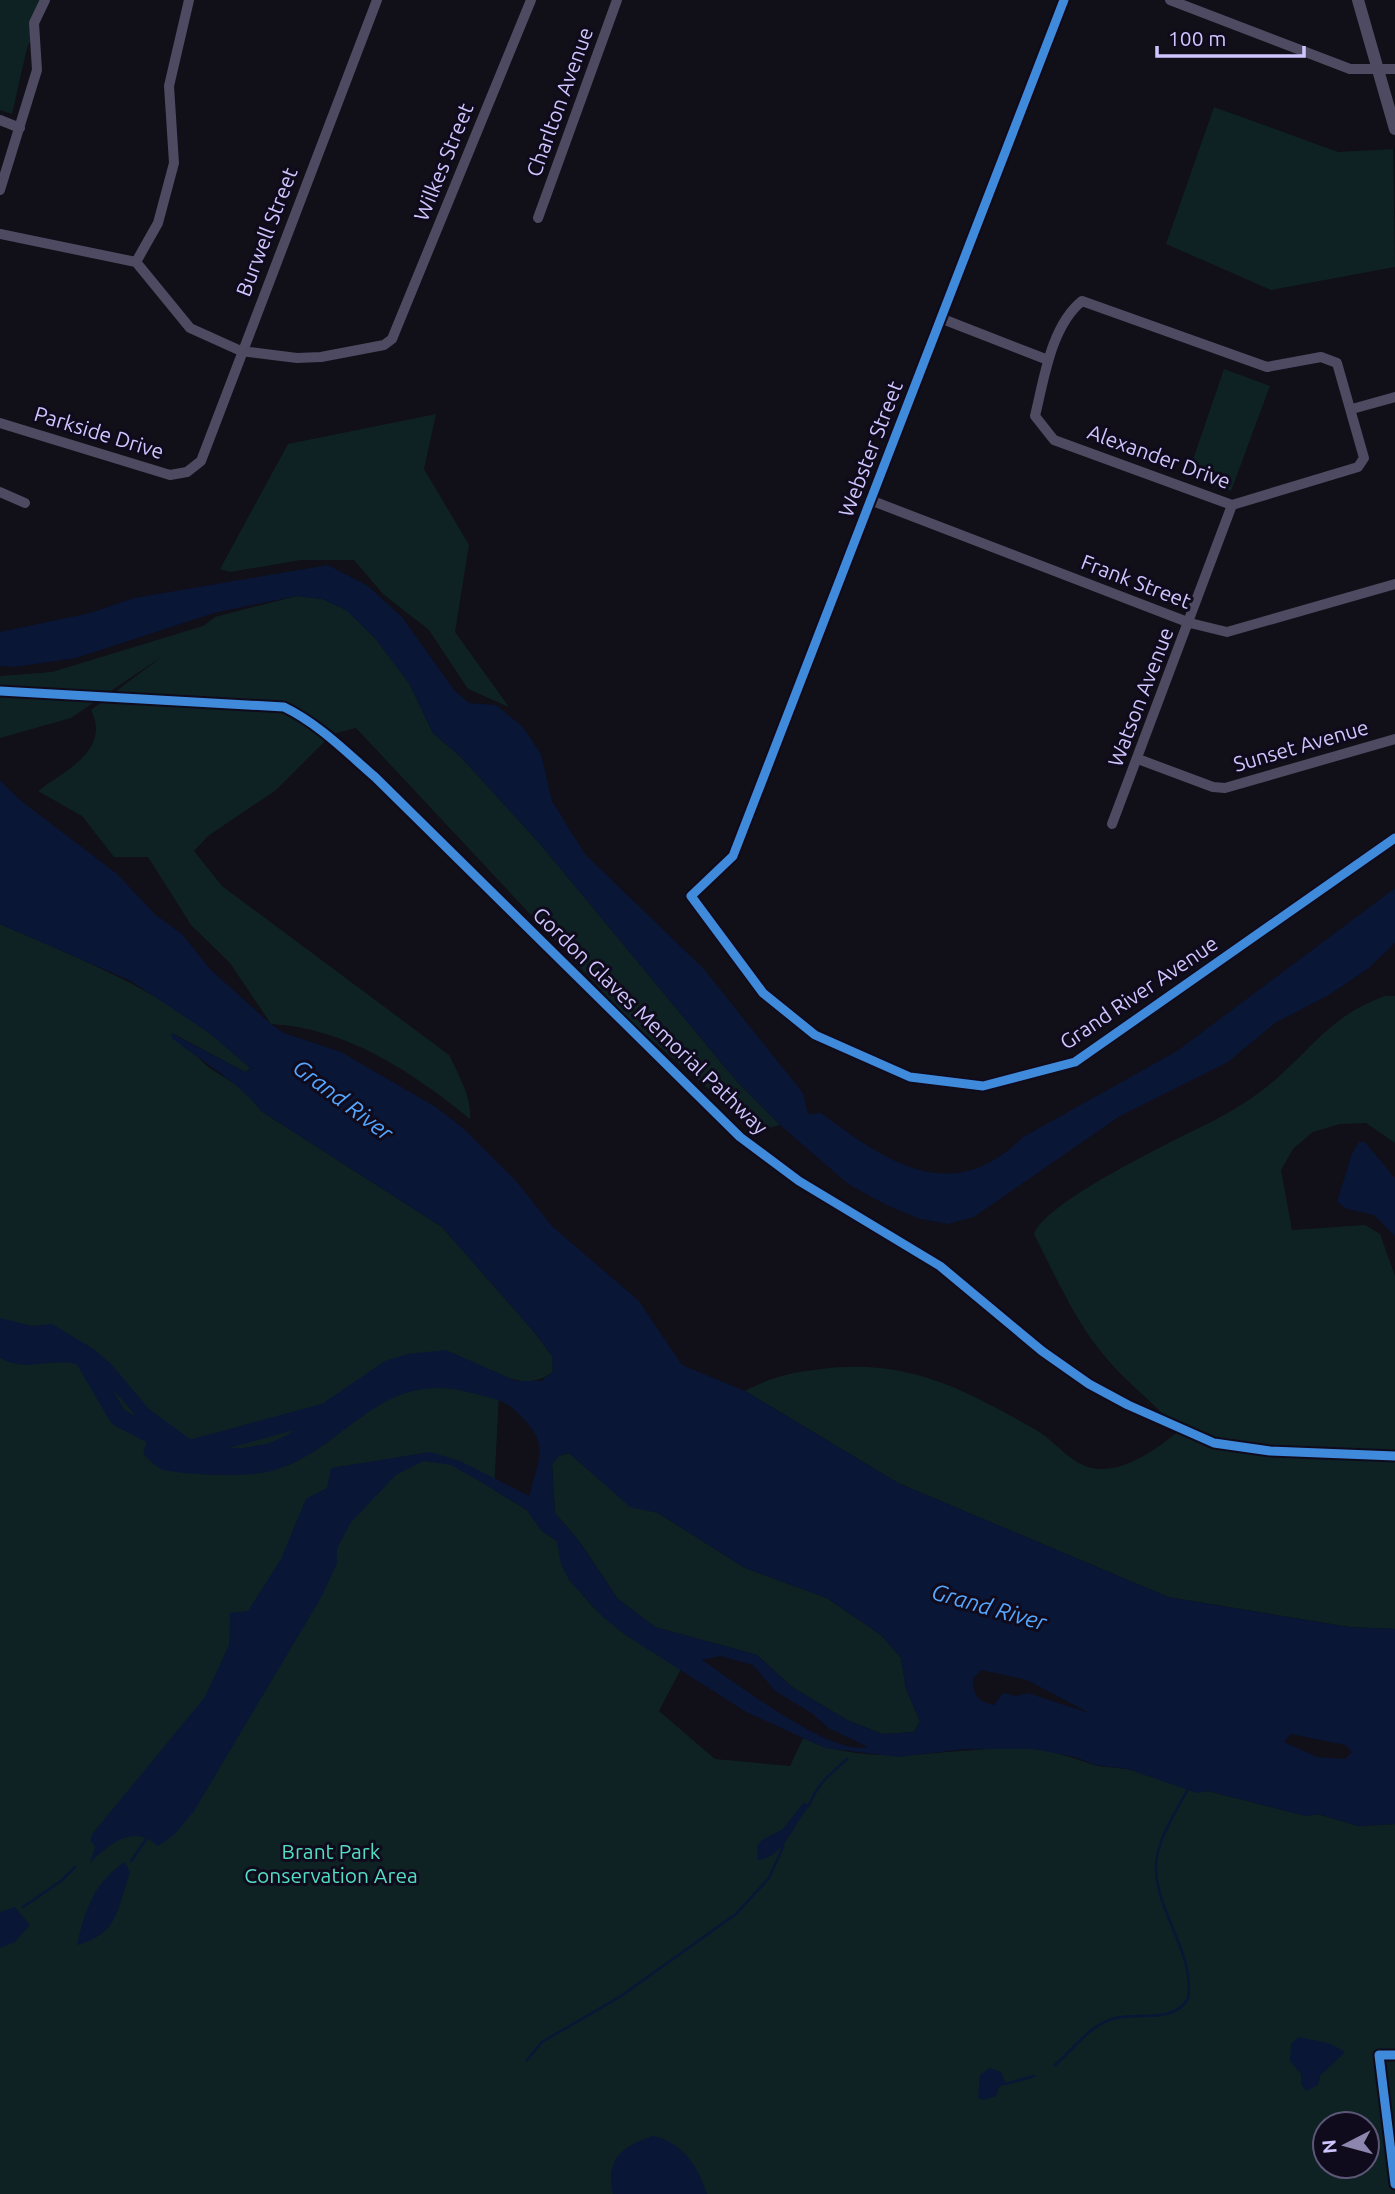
<svg xmlns="http://www.w3.org/2000/svg" width="1395" height="2194" font-family="Ubuntu,sans-serif">
	<style>
		.green { fill: #0e2224; fill-rule: evenodd }
		.water { fill: #091635; fill-rule: evenodd }
		.lines { fill: none; stroke-linecap: round; stroke-linejoin: round }
		.stream { stroke: #091635; stroke-width: 2.5 }
		.river { stroke: #091635; stroke-width: 18 }
		.minor { stroke: #4d4a61; stroke-width: 10 }
		.tertiary { stroke: #4d4a61; stroke-width: 12 }
		.cycleway-casing { stroke: #0f0b1c; stroke-width: 13 }
		.cycleway { stroke: #408adc; stroke-width: 9 }
		.labels { text-anchor: middle; stroke-width: 6; stroke-linejoin: round; paint-order: stroke }
		.street-label { font-size: 21px; fill: #d0c6ff; stroke: #0f0b1c }
		.park-label { font-size: 21px; fill: #52dfc3; stroke: #0f0b1c }
		.water-label { font-size: 23px; font-style: italic; fill: #54a6ff; stroke: #0f0b1c }
	</style>
	<rect width="100%" height="100%" fill="#110f18"/>
	<path class="green" d="M0,0H49L27,48L12,114L0,110Z
		M1214,107L1338,152L1393,149L1395,267L1271,290L1166,244Z
		M1224,369L1270,386L1231,491L1187,477Z
		M436,414L424,469L469,545L455,632L509,707L468,689L429,630L383,594L354,560H301L230,572L220,569L288,444Z
		M296,596L322,599L347,610L375,638L409,683L433,733L461,757L541,845L734,1078L780,1125L768,1128L745,1120L634,1025L356,728L332,734L276,790L208,836L194,851L222,886L449,1055C458,1074 472,1097 470,1119C412,1072 347,1028 271,1024L230,963L191,925L148,857H114L82,816L38,791C66,770 111,750 91,710L164,655L71,718L0,738V676L52,672L203,626L215,617Z
		M0,924C88,962 182,999 251,1068L245,1072L172,1033L208,1067L246,1091L261,1111L442,1227L535,1333L552,1356L553,1372C535,1385 520,1382 500,1375L494,1490L527,1510L542,1531L557,1541C567,1603 631,1638 681,1669L659,1711L715,1759L790,1766L803,1738C877,1772 954,1744 1032,1749C1053,1750 1073,1758 1094,1765C1106,1768 1119,1767 1131,1770C1153,1777 1175,1785 1197,1792L1208,1791L1306,1816L1318,1814L1358,1826L1395,1824V2194H0ZM1325,2124H1367V2166H1325Z
		M1385,996H1395V1143L1366,1123L1340,1124L1313,1132L1293,1149L1281,1170L1292,1230L1365,1225L1380,1234L1395,1276V1629L1349,1627L1168,1597L898,1483L745,1391C774,1376 789,1373 821,1369C907,1358 964,1389 1036,1430C1054,1440 1068,1461 1088,1467C1120,1477 1156,1449 1179,1431C1157,1405 1129,1385 1107,1359C1075,1322 1056,1277 1034,1234C1044,1202 1179,1138 1213,1121C1234,1110 1258,1095 1276,1079C1316,1044 1332,1015 1385,996Z
		M569,1453L630,1506L658,1513L745,1568L827,1598L881,1635L901,1658L906,1689L920,1721L914,1732L882,1734L847,1720L792,1687L757,1655L655,1627L618,1599L579,1541L555,1513L552,1464L559,1456Z"/>
	<path class="water" d="M328,565L368,586L402,617L455,691L469,703L496,705L523,727L541,754L552,801L585,854L704,969L803,1093L808,1114L821,1113C887,1162 952,1208 1023,1137L1177,1051L1395,888V943L1369,968L1329,995L1275,1023L1228,1062L1120,1116L974,1217L948,1224L920,1219L886,1205L848,1184L780,1125L734,1078L541,845L461,757L433,733L409,683L375,638L346,610L322,599L296,596L214,613L76,658L15,667L0,666V632L90,613L134,598Z
		M0,780L20,800L116,873L156,915L182,934L211,970L271,1024L284,1033L341,1052L436,1107L464,1129L516,1181L552,1226L639,1301L682,1365L745,1391L898,1483L1168,1597L1349,1627L1395,1629V1824L1359,1826L1318,1814L1306,1816L1208,1791L1197,1793L1128,1769L1095,1765L1075,1757L1034,1749H966L898,1757L825,1748L746,1712L624,1634L603,1617L569,1580L561,1564L557,1541L542,1531L527,1510L476,1479L451,1465L423,1461L396,1475L351,1522L337,1549V1563L322,1596L194,1811L174,1835L158,1846C132,1823 109,1845 90,1863L95,1847L90,1840L93,1833L205,1697L229,1645L230,1613L248,1611L281,1559L306,1499L327,1488L331,1468L430,1452L460,1461L529,1496C542,1450 549,1441 512,1408C501,1398 485,1397 472,1393C377,1367 348,1451 271,1471C245,1478 191,1475 164,1470C157,1469 149,1459 143,1454L150,1432C132,1414 104,1372 80,1365C52,1357 26,1373 0,1358V1318L32,1326L52,1324L95,1350L111,1364L149,1409L202,1448H242L267,1444L288,1435L329,1399L385,1361L408,1354L446,1350L516,1381H541L553,1372L552,1356L535,1333L442,1227L261,1111C238,1081 202,1062 172,1038L171,1033L245,1072L251,1069L209,1033L131,981L0,924ZM569,1453L630,1507L658,1513L745,1568L827,1598L881,1635L901,1658L906,1689L920,1721L914,1732L882,1734L847,1720L792,1687L757,1655L655,1627L618,1599L579,1541L555,1513L552,1464L559,1456ZM720,1656L753,1665L775,1691L813,1714L828,1728L868,1747C829,1756 736,1682 702,1660ZM981,1670L1027,1680L1089,1713L1028,1693L1017,1696L1003,1693L994,1705C978,1702 973,1695 973,1679ZM1291,1734L1345,1745L1352,1752L1345,1759L1317,1757L1284,1742Z
		M1359,1142H1365L1395,1178V1236L1374,1215L1347,1209L1337,1202L1352,1153Z
		M804,1802L809,1806C794,1823 785,1857 758,1860L757,1846L762,1840L783,1829Z
		M125,1862L130,1873C116,1911 119,1933 77,1945C85,1910 94,1882 125,1862Z
		M15,1907L30,1925L15,1942L0,1948V1912Z
		M1299,2037L1331,2044L1345,2052L1320,2076L1318,2085L1306,2091L1301,2084V2074L1290,2061L1291,2044Z
		M990,2068L1001,2072L1006,2084L999,2087L996,2096L984,2100L978,2098L980,2075Z
		M653,2136C682,2142 699,2167 707,2194H613C605,2158 623,2146 653,2136Z"/>
	<g class="lines">
		<path class="stream" d="M809,1806C818,1782 831,1774 847,1759
			M131,1861L147,1838
			M23,1907L61,1881L75,1867
			M527,2060L542,2042L621,1996L736,1914L769,1878L783,1847
			M1055,2065C1073,2050 1091,2023 1116,2018C1140,2012 1172,2024 1188,1999C1195,1953 1157,1914 1156,1869C1155,1842 1176,1812 1188,1789
			M1006,2084L1034,2076"/>
		<path class="river" d="M80,1352L118,1417L183,1451L330,1411"/>
		<path class="minor" d="M1170,0L1350,69H1395
			M0,120L20,128
			M0,190L37,70L34,23L45,0
			M538,218L617,0
			M0,234L136,262L190,328L241,351L297,358L321,357L384,345L392,339L531,0
			M136,262L158,223L174,163L169,86L189,0
			M1082,301L1267,367L1321,357L1337,363L1364,458L1358,467L1232,505L1054,440L1035,416C1044,379 1051,326 1082,301Z
			M940,318L1048,360
			M1352,409L1395,397
			M0,423L170,475L187,472L201,461L377,0
			M0,492L25,503
			M870,500L1190,623L1227,632L1395,584
			M1138,759L1213,787L1225,788L1395,739
			M1112,824L1232,505
			M691,896L733,856L1064,0"/>
		<path class="tertiary" d="M1358,0L1395,129
			M691,896L763,993L815,1035L910,1077L983,1086L1075,1062L1395,838"/>
		<g class="cycleway-casing">
			<path id="cycleway" d="M1064,0L733,856L691,896L763,993L815,1035L910,1077L983,1086L1075,1062L1395,838
				M0,691L284,707C319,724 346,752 375,777L740,1137L799,1181L940,1266L1042,1351L1089,1384L1128,1405L1214,1443L1270,1451L1395,1456
				M1395,2055H1379L1395,2184"/>
		</g>
		<use href="#cycleway" class="cycleway"/>
	</g>
	<g class="labels">
		<g class="street-label">
			<text transform="translate(560 102) rotate(-70)" y="7">Charlton Avenue</text>
			<text transform="translate(444 162) rotate(-68)" y="7">Wilkes Street</text>
			<text transform="translate(267 232) rotate(-69)" y="7">Burwell Street</text>
			<text transform="translate(99 433) rotate(17)" y="7">Parkside Drive</text>
			<text transform="translate(871 449) rotate(-69)" y="7">Webster Street</text>
			<text transform="translate(1159 457) rotate(20)" y="7">Alexander Drive</text>
			<text transform="translate(1136 582) rotate(21)" y="7">Frank Street</text>
			<text transform="translate(1141 697) rotate(-69)" y="7">Watson Avenue</text>
			<text transform="translate(1301 746) rotate(-16)" y="7">Sunset Avenue</text>
			<text transform="translate(1139 993) rotate(-34)" y="7">Grand River Avenue</text>
			<text transform="translate(650 1021) rotate(44)" y="7">Gordon Glaves Memorial Pathway</text>
		</g>
		<g class="park-label">
			<text x="331" y="1859">Brant Park<tspan x="331" dy="24">Conservation Area</tspan></text>
		</g>
		<g class="water-label">
			<text transform="translate(343 1100) rotate(37)" y="8">Grand River</text>
			<text transform="translate(989 1607) rotate(16)" y="8">Grand River</text>
		</g>
	</g>
	<g transform="translate(1346 2145) rotate(264)"><circle r="33" fill="#0f0b1c" stroke="#5c5677" stroke-width="2"/>
	<path d="M0-5L12 26L0 18L-12 26Z" fill="#8d86ae"/>
	<text y="-10" font-size="19" font-weight="bold" text-anchor="middle" fill="#d0c6ff">N</text>
	</g>
	<path d="M1157 46v10h147v-10" fill="none" stroke="#d0c6ff" stroke-width="3.5"/>
	<text x="1168" y="46" font-size="21" fill="#d0c6ff" stroke="#0f0b1c" stroke-width="5" paint-order="stroke">100 m</text>
</svg>
